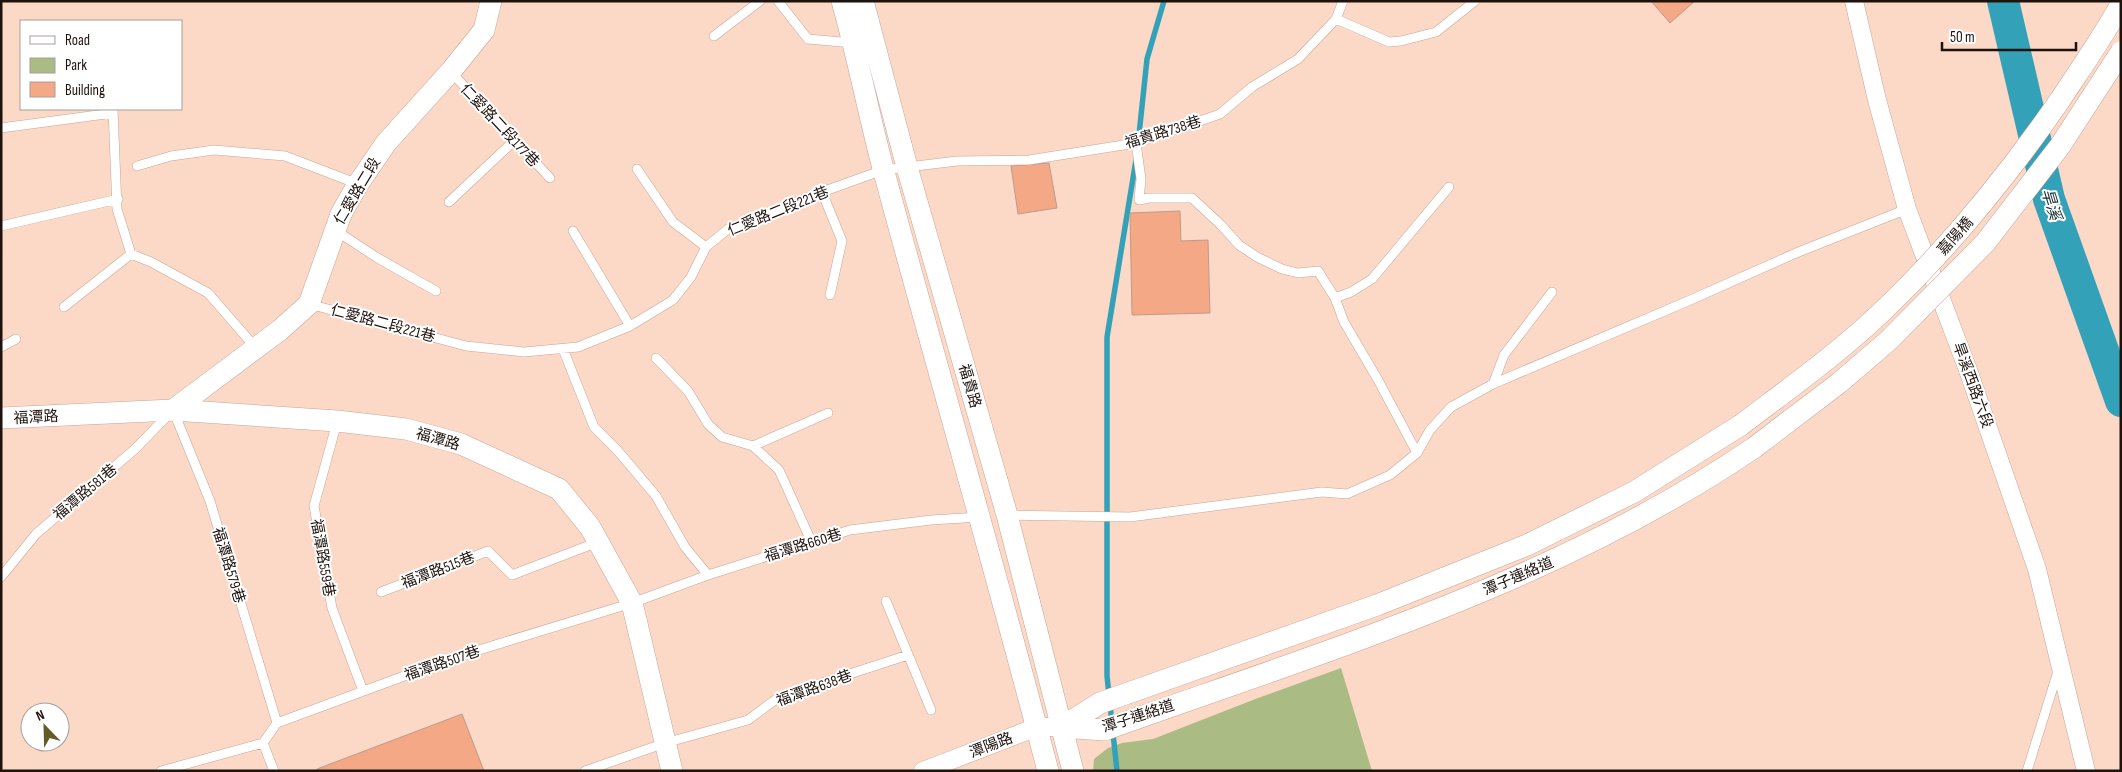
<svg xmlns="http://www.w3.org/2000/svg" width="2122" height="772" font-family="'Sofia Sans Condensed','Noto Sans TC',sans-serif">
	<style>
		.green { fill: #aabc83 }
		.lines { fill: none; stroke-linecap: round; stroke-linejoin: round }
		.stream { stroke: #33a2b8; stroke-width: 5.5 }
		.river { stroke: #33a2b8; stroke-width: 32 }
		.building { fill: #f4a885; stroke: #bd9b8b }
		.service-casing { stroke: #c8a596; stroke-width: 10 }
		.minor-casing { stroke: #c8a596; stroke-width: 19 }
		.tertiary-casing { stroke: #c8a596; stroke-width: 22 }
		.service { stroke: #fff; stroke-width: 9 }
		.minor { stroke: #fff; stroke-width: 18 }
		.tertiary { stroke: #fff; stroke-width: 21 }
		.tertiary-bridge-casing { stroke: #c8a596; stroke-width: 22; stroke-linecap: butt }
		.tertiary-bridge { stroke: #fff; stroke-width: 21 }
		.labels { text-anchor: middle; stroke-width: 4; stroke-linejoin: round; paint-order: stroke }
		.street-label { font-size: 15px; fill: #1e120d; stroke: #fff }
		.water-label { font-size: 16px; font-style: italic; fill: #172e34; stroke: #fff }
	</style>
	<rect width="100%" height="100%" fill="#fcd8c7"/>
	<path class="green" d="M1341,668L1372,771H1093L1094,759L1108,748L1122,743L1153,739L1258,698Z"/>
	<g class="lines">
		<path class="stream" d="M1138,144L1147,59L1164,1
			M1117,771L1107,676V337L1136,160"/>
		<path class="river" d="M2003,1L2049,199L2121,401"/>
	</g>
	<path class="building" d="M1651,1H1695L1670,23Z
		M1049,163L1057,208L1018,214L1011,166Z
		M1180,211L1181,241L1208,240L1210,313L1132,315L1130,213Z
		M462,714L484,771H317V769Z"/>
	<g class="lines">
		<g class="service-casing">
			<path id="service" d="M778,1L808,39L853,43
				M1336,19L1389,42L1401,41L1436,32L1475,1
				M714,36L760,1
				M451,72L550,178
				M113,109L117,209L131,254L151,262L208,293L255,347
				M1,128L113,113
				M1136,143L1141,179L1139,200L1149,198H1192L1221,225L1239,245L1257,257L1282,269L1298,273L1318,271L1335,298L1344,322L1378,380L1417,453
				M137,166L171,156L214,150L285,156L358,184
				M637,169L673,222L706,247
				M822,192L842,241L830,295
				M449,202L515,140
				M1,226L118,199
				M335,230L376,257L436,291
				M573,231L630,326
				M1335,298L1351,292L1372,279L1449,187
				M309,304L466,346L524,352L578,347L630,326L673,300L691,277L706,247L728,229L822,192L883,170L957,161L1029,160L1136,143L1220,114L1252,87L1298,59L1336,19L1343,1
				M64,307L131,254
				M1,347L16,339
				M563,349L594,427L618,451L656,496L685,547L708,575
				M656,358L688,391L708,424L722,437L753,446L779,470L812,543
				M1493,384L1504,355L1552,292
				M337,422L314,506L332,608L363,691
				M753,446L828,413
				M1007,515L1130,517L1322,492L1347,494L1390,475L1417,453L1430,430L1451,407L1493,384L1688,301L1796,253L1907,209
				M1,577L36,534L135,449L173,410L210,501L277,723
				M381,592L488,551L512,575L598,542
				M886,601L931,710
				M263,743L277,723L453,658L632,603L708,575L850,530L931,520L980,517
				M263,743L274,771
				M161,771L263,743
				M585,771L665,743L748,720L779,697L908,655
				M2027,771L2058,671"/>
		</g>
		<g class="minor-casing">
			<path id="minor" d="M1854,1L1877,100L1907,209L1968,370L2037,569L2086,771
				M923,771L1037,727H1062"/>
		</g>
		<g class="tertiary-casing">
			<path id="tertiary" d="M842,1C858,58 869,116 884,172C938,372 996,571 1048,771
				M863,1L907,167L1007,515L1073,771
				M173,410L280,330L309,304L341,214L358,184L386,143L451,71L484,30L491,1
				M1,418L173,410L337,421L406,429L461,444L559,489L590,527L632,603L672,771
				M1062,727L1104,730C1325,651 1559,581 1755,447
				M1062,727L1100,703L1377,605L1527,545L1634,492L1741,425"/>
		</g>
		<use href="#service" class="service"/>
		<use href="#minor" class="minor"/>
		<use href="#tertiary" class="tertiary"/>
		<g class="tertiary-bridge-casing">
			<path id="tertiary-bridge" d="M1741,425C1791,387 1843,350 1888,306C1953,243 2009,174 2060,100C2081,68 2103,37 2121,4
				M1755,447L1839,383L1888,341L1985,243L2060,146L2121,52"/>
		</g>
		<use href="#tertiary-bridge" class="tertiary-bridge"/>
	</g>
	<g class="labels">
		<g class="street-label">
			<text transform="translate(500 125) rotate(47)" y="5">仁愛路二段177巷</text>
			<text transform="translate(1163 132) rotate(-17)" y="5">福貴路738巷</text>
			<text transform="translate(357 191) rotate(-59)" y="5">仁愛路二段</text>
			<text transform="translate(778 211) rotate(-22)" y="5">仁愛路二段221巷</text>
			<text transform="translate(1955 236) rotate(-48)" y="5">嘉陽橋</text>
			<text transform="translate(383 323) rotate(15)" y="5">仁愛路二段221巷</text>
			<text transform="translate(1973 385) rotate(70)" y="5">旱溪西路六段</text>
			<text transform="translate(970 386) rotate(74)" y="5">福貴路</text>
			<text transform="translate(36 417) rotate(-3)" y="5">福潭路</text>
			<text transform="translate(438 439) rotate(16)" y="5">福潭路</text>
			<text transform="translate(85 492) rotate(-40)" y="5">福潭路581巷</text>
			<text transform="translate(803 545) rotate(-17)" y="5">福潭路660巷</text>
			<text transform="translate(323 558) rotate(80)" y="5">福潭路559巷</text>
			<text transform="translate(229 565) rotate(73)" y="5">福潭路579巷</text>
			<text transform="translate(438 570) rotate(-21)" y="5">福潭路515巷</text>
			<text transform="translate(1518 576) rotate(-23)" y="5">潭子連絡道</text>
			<text transform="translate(442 663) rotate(-19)" y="5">福潭路507巷</text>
			<text transform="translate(814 688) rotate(-20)" y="5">福潭路638巷</text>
			<text transform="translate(1138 716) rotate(-18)" y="5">潭子連絡道</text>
			<text transform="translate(991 745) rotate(-21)" y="5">潭陽路</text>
		</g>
		<g class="water-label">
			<text transform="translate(2052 204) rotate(73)" y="6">旱溪</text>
		</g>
	</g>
	<rect width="2122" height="772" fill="none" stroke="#1e120d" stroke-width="5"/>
	<rect x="20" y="20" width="162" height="90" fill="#ffffff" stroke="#a5a09e"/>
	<rect x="30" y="36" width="25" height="8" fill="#ffffff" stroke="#a5a09e"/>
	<text x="65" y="45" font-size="15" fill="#1e120d">Road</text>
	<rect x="30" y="58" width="25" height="15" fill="#aabc83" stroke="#a5a09e"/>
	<text x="65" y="70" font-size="15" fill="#1e120d">Park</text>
	<rect x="30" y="82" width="25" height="15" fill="#f4a885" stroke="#a5a09e"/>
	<text x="65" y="95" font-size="15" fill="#1e120d">Building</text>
	<g transform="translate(45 727) rotate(337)"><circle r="24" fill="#ffffff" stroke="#a5a09e"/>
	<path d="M0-4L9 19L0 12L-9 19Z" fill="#625c28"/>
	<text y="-8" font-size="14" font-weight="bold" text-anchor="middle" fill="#1e120d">N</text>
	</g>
	<path d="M1942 42v8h134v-8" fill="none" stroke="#1e120d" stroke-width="2.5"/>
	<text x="1950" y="42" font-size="15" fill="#1e120d" stroke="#ffffff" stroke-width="4" paint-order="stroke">50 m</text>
</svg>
